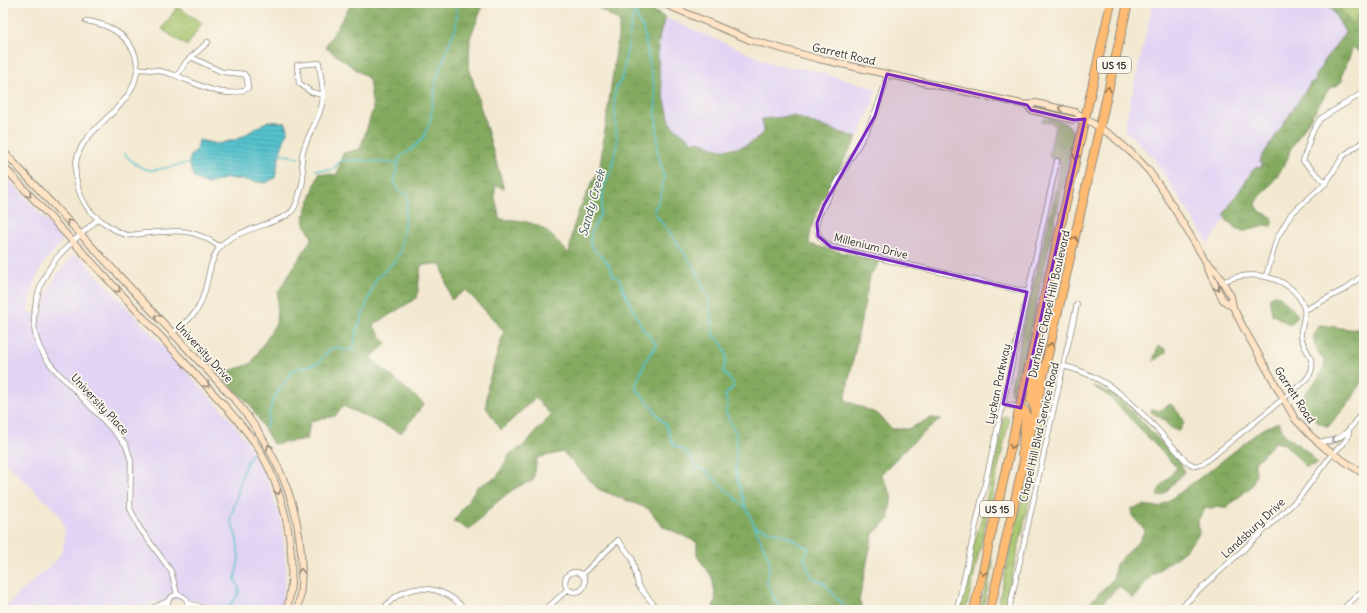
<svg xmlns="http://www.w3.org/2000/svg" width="1367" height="613" font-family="Delius,sans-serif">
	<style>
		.built { fill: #e1d4f4 }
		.grass { fill: url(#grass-tufts); stroke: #68784c }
		.forest { fill: url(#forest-crowns); stroke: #586a46 }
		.park { fill: url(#park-dots); stroke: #68784c }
		.water { fill: url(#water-rules); stroke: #40767c }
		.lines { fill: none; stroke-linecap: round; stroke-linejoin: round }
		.stream { stroke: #55c2cd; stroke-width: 1.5 }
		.street-casing { stroke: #8f8a7e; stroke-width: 6 }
		.secondary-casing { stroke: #8f8a7e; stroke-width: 8 }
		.highway-casing { stroke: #8f8a7e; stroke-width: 10 }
		.street { stroke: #fff; stroke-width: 4.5 }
		.secondary { stroke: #ffe4c6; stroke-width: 6 }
		.highway { stroke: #ffbb71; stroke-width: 8 }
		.oneway { stroke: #95734e }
		.oneway2 { stroke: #958878 }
		.oneway3 { stroke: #a0a0a0 }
		.marked { fill: #7b2cbf; fill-opacity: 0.2; stroke: #7b2cbf; stroke-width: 3; stroke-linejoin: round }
		.labels { text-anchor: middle; stroke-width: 3.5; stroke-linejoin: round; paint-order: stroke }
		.shield { fill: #fbf7ec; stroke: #696865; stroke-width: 1 }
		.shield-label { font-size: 10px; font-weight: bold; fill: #2b2b2b }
		.street-label { font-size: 11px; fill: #2b2b2b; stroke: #fbf7ec }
		.water-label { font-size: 12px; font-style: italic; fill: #38585c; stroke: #fbf7ec }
	</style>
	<defs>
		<pattern id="grass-tufts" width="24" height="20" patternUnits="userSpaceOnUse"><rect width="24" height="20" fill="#a6c56c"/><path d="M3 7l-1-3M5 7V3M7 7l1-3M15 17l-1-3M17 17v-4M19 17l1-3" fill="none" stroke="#8fa95e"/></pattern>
		<pattern id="forest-crowns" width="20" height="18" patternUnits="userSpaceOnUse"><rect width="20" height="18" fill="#84aa60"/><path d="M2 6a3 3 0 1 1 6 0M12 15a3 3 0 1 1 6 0" fill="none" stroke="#6c8b4f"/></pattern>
		<pattern id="park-dots" width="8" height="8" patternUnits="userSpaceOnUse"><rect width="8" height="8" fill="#a6c56c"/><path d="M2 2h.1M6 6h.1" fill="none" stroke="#8fa95e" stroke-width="1.8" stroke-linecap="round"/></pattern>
		<pattern id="water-rules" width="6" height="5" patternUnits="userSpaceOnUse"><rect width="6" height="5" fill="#55c2cd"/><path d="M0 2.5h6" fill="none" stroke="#479ea7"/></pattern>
	</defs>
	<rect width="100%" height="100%" fill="#fbf7ec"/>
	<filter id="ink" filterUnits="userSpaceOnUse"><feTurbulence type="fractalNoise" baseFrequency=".025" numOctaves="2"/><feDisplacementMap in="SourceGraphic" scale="8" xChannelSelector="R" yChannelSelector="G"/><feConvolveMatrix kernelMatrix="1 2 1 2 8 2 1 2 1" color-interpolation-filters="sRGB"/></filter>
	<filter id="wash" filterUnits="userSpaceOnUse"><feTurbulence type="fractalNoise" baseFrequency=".012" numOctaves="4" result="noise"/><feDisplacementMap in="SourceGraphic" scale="16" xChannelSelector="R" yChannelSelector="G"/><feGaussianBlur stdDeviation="0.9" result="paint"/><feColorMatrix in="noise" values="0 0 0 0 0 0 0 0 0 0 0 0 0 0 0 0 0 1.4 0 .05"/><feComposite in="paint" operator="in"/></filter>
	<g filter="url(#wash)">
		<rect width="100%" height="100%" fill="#f3e9d1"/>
		<path class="built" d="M1153,3H1336L1352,24L1209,244L1152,156L1124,129Z
			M666,18L773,64L788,68H803L873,87L876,91L872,106L857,138L793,116L763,132L746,146L719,149L688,139L671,125L659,72L657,53L659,30Z
			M3,173L62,238L61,243L44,263L36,278L27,312L42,315L48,291L56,276L72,256H79L224,412L247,441L265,473L281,519L286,568L281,610H220L202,602L182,599L156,602L138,610H3V608L56,561L63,549L65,535L64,526L58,513L3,460Z"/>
		<path class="grass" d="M1045,118C1058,121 1074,122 1073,138L1019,383L1013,395L1010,392L1026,313L1057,187L1060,164L1059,161L1049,157L1055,126L1052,123L1043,122L1042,120Z
			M1006,416L1009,418L1008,425L966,610H960L971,553L982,517L1001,436L1003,418Z
			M1041,421L1045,423L1046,428L1004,610H997L1038,425Z
			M992,559L993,566L983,610H980Z"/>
		<path class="forest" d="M352,3H484L470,38L469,67L504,189L496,185C492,198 499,206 499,219C538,221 543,225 569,254L573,228L579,210L600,166L620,22L597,7L599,3H639L666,18C649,51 663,90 671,125L693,142C704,139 712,149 719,149C737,150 751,146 763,132L762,119L793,116L857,138C840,169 811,209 809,244L880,262L870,276L845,400L878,414L891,429H908L931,418L941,419L914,441L881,474L892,496L888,520L873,534L859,601L864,610H712L716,599L712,577L697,556V542L662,526L649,509L598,489L563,452L537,458L533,481C507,487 487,513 469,530L454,521L477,487L497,477L510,454L522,447L551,415L535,398L501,430L486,407L488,384L504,331L466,290L451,300L441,264L421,265L417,298L373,325L386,344L370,358L424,404L401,433L343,406L335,416L310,421L307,439L273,444L251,406L219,374L251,364L276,323L278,292L312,238L303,220L319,173L337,175L343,153L360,149L373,109L369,79L325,47Z
			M1328,3H1364V54L1353,48L1342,75V81L1338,85L1329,89L1290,150C1288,163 1276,177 1268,188C1263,194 1258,197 1256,205L1261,212L1272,217V226L1264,225L1242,232L1227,221L1224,214L1255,167L1260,168L1262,164L1260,162L1261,158L1311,82H1316L1315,75L1322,67L1323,63L1345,32Z
			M1274,295L1280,296L1297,314V317L1290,325L1272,314L1269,298Z
			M1320,325C1334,325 1352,333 1364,327V377L1352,399L1328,427L1318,422L1301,401C1308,385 1322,381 1325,362C1316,351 1308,336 1320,325Z
			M1158,346L1165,349L1166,353L1153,361Z
			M1093,386L1118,396L1180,462L1184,472L1163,495L1158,497L1157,494L1161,486L1177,468L1111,398Z
			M1171,404L1183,418L1184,423L1180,430C1170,432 1168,423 1161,418C1157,415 1154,415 1150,411L1153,409L1160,411L1164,407Z
			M1278,422L1285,435L1308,452L1318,464L1306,467L1285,444L1275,442L1255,463L1256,474L1252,486L1227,507L1206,508L1198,520L1199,534L1185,551L1151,576L1133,599L1119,586L1100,606L1102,610H1083L1113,579L1116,564L1140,540L1145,530L1132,516L1131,509L1144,505L1160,507L1213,468L1261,430Z"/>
		<path class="park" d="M1336,3H1364V6L1352,24Z
			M177,7L202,23L187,46L162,29Z"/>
		<path class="water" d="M268,121L286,123L288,129L280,153L275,178L266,183L228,178L207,184L194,178L189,163L191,155L197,149L199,140L217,144L238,139Z"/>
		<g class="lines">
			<path class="stream" d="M639,3L633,16L622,78L616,88L614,98L617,143L611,171L604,187L601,213L591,233L590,244L594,250L604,258L610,267L613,275L621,281L624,292L643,329L657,345L646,360L635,387L666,425L673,445L686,451L696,467L707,472L747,509L770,561L767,585L777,602L787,610
				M636,12L639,23L643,28L655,92L658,154L664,176L661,194L654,212C672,236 705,277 710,306C712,315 711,325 713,334C725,345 730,354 723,371L733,383V388L725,395L728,407L725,411L736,434V475L746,507
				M124,153C148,181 159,167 190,163
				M279,153L298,158
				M316,170H333L340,161L359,160L397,164
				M266,427L273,399L293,370L318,363L330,349L338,347L341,350H353L357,330L376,279L395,261L400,253L408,195L398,190L394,179L400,157L412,149L423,138L430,122L437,77L456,26L457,12L455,3
				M756,527L787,536L809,549L804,558L811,576L825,584L847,610
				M226,610L238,595L239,588L235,579L239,559L237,539L230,518C240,497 238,473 252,453"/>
		</g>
	</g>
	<g filter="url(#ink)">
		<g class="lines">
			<g class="street-casing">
				<path id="street" d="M86,21C121,25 150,53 131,90C114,122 66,136 77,183C79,193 83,202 89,210C96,218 117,233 127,235C133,236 142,233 148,233C179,230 194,228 220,247
					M137,69C148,69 160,70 171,74C193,81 224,102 248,88L247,78L244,74L222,72L191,57
					M887,74C880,114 857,147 838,181C831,194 820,208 817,222C815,234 822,241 831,247L1027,292
					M177,76L186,62L208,42
					M1326,183L1303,161L1312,132L1320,119L1364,92
					M98,219C84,232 68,244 56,259C37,283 26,322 41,350C48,364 61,376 72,387C90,406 109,425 126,445L131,461L130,508L139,527L171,571L177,594
					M1266,276L1277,238L1291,214L1326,183L1343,156L1364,141
					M1305,310L1347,288L1364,274
					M172,333C181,326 190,320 197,310C209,292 206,266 219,248C233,229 271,227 290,213C297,208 301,189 303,180C304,172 301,163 302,156C306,134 322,118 323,96C323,85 320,73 319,63L297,65L299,83L311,92L323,95
					M1063,366C1120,379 1149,422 1187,462L1195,466L1203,464L1305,381C1322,361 1304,354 1301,336C1300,327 1307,317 1304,308C1295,276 1248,268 1223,282
					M1003,404L1021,408
					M1036,410L1052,415
					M1316,441C1342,445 1351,428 1364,409
					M565 582a10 10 0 1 1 20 0a10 10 0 1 1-20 0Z
					M582,575L618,540L632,558L638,585L658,610
					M188,603L211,610
					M148,610L168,601
					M168,610V601C173,593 181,593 187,600V610
					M383,610C403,580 444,583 465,610
					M545,610L568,589
					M957,610L1057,161
					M1009,610L1077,304
					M1178,610L1299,498L1332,454L1343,444L1348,437L1349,431
					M1342,610L1364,589"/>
			</g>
			<g class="secondary-casing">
				<path id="secondary" d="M662,3L750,40L819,59L994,98L1027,105L1036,103L1075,112L1111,135L1135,156L1149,171L1164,192L1205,260L1211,276L1223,300L1233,307
					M1027,105L1031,110L1074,120L1085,119
					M3,151L235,400C285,461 312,530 298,610
					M3,166L224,405C237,420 250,434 260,451C286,497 299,557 287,610
					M1207,262L1218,274L1231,296L1233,307L1243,327L1295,419L1311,436L1326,449L1364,474"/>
			</g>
			<g class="highway-casing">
				<path id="highway" d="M1021,408L1025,411L1026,415L1022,454
					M1036,410L1031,400L1039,348
					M974,610L1111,3
					M990,610L1128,3"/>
			</g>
			<use href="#street" class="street"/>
			<use href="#secondary" class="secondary"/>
			<use href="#highway" class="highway"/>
		</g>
		<defs><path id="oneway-chevron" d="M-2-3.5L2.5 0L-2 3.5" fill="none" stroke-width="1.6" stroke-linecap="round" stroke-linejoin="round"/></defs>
		<g class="oneway">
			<use href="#oneway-chevron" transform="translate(1108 89) rotate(-77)"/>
			<use href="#oneway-chevron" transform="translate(1076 157) rotate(103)"/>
			<use href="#oneway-chevron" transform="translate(1075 239) rotate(-77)"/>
			<use href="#oneway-chevron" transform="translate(1051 345) rotate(-77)"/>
			<use href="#oneway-chevron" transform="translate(1012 446) rotate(103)"/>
			<use href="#oneway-chevron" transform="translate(983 573) rotate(103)"/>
		</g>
		<g class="oneway2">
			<use href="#oneway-chevron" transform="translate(1061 108) rotate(-166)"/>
			<use href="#oneway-chevron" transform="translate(29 195) rotate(47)"/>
			<use href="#oneway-chevron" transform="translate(69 222) rotate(-133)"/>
			<use href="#oneway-chevron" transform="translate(1217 288) rotate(61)"/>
			<use href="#oneway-chevron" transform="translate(118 290) rotate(47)"/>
			<use href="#oneway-chevron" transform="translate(157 317) rotate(-133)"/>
			<use href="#oneway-chevron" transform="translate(207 385) rotate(47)"/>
			<use href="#oneway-chevron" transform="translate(269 447) rotate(-121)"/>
			<use href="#oneway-chevron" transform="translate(278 492) rotate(71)"/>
			<use href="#oneway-chevron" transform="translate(301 571) rotate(-89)"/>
		</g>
		<use class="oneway3" href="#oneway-chevron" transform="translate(1334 440) rotate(159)"/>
	</g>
	<path class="marked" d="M887,74L1027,105L1031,110L1040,112L1074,120L1085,119L1021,408L1003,404L1027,292L831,247L818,236L817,223L824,205L875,116Z"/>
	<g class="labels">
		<g class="shield">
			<rect x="1097" y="57" width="34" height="16" rx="3"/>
			<rect x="980" y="501" width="34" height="16" rx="3"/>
		</g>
		<g class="shield-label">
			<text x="1114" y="69">US 15</text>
			<text x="997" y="513">US 15</text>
		</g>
		<g class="street-label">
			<text transform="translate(844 54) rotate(13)" y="4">Garrett Road</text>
			<text transform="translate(871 246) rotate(14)" y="4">Millenium Drive</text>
			<text transform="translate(1049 304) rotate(-77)" y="4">Durham-Chapel Hill Boulevard</text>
			<text transform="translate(204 352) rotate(47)" y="4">University Drive</text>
			<text transform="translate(998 384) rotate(-78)" y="4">Lyckan Parkway</text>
			<text transform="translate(1295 395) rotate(57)" y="4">Garrett Road</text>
			<text transform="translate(100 404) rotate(47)" y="4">University Place</text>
			<text transform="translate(1039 432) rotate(-77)" y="4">Chapel Hill Blvd Service Road</text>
			<text transform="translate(1253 528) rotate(-43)" y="4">Landsbury Drive</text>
		</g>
		<g class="water-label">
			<text transform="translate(592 203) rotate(-74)" y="4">Sandy Creek</text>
		</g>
	</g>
	<rect width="1367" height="613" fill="none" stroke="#fbf7ec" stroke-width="16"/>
</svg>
